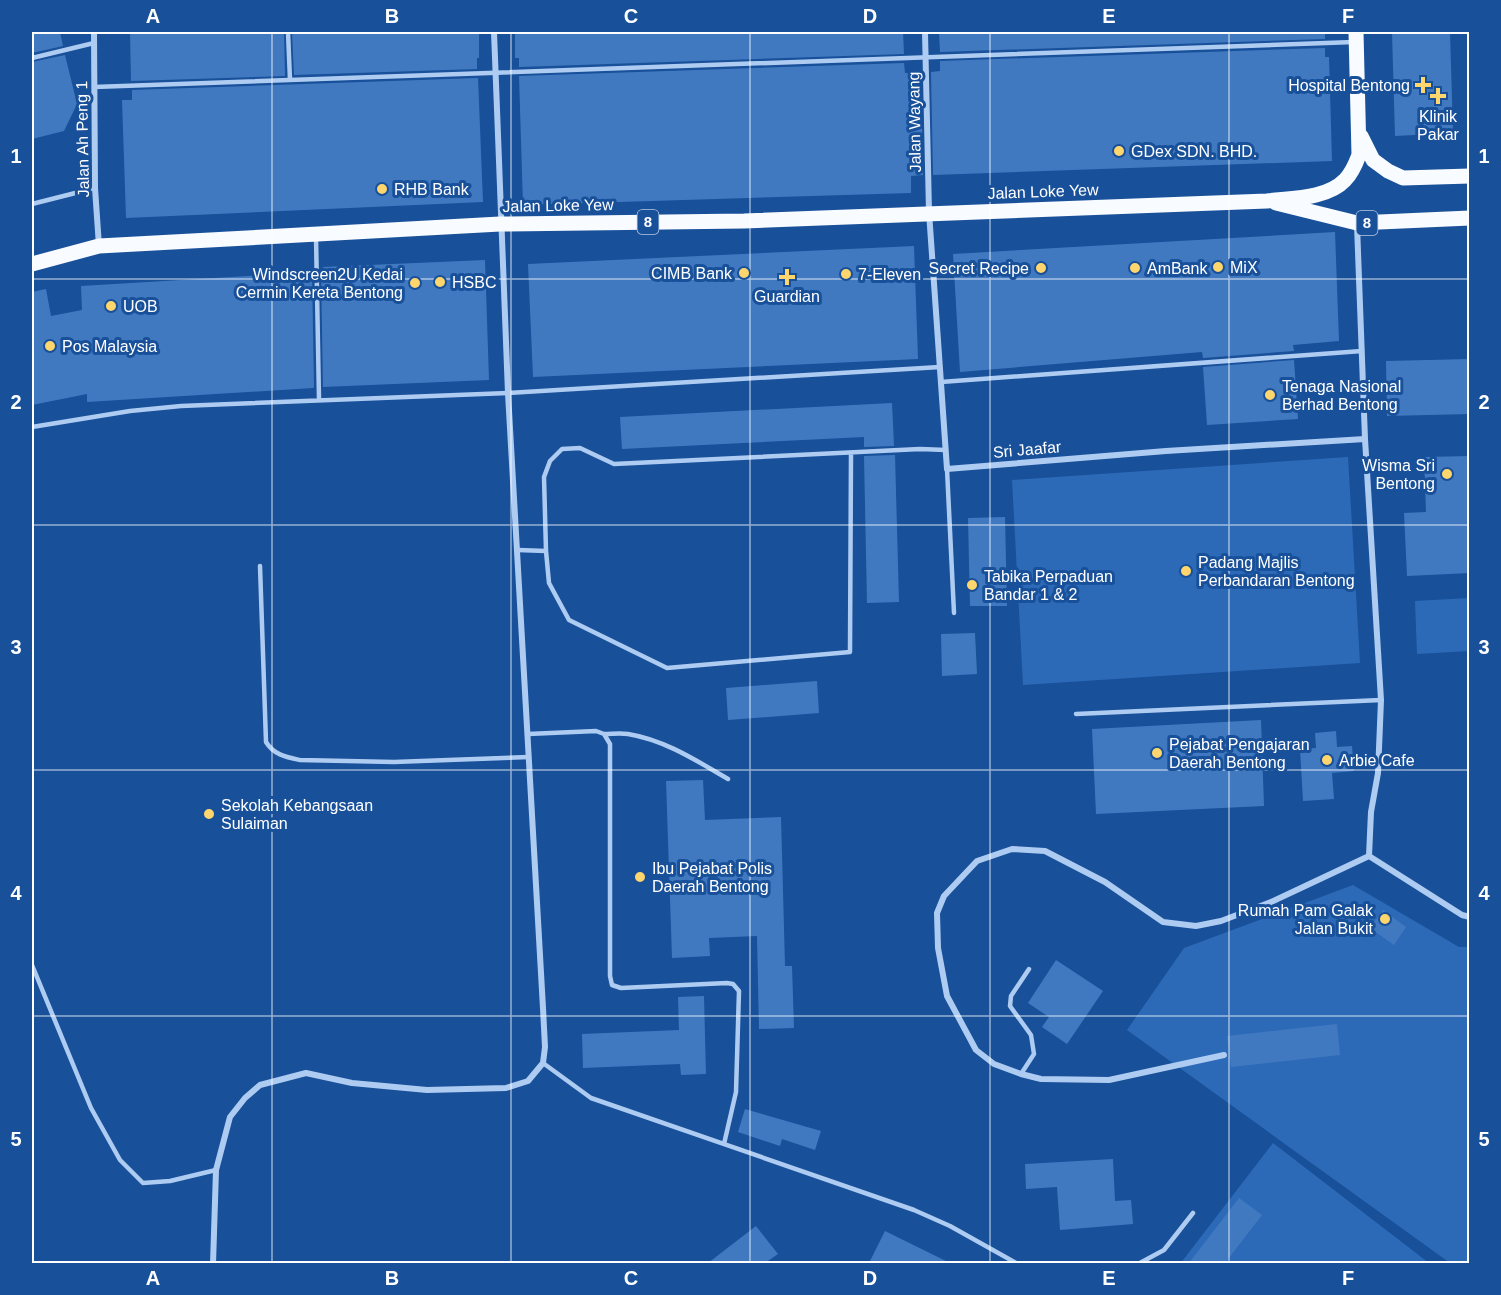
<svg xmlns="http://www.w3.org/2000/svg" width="1501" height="1295" font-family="Helvetica,sans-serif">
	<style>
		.green { fill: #2c6ab8 }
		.building { fill: #4179c1 }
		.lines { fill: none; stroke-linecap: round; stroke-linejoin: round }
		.service { stroke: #aeccf2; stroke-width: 4.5 }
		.minor { stroke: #aeccf2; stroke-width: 6 }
		.primary { stroke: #f8fbff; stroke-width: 15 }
		.grid { fill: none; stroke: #fff; stroke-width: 1.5; stroke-opacity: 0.55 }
		.poi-dot { fill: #ffd66e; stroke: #18509a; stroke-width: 2 }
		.labels { text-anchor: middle; stroke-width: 6; stroke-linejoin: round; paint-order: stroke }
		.shield { fill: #18509a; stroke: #bacae1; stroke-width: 1.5 }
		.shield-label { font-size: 15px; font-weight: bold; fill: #fff }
		.poi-label { font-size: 16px; fill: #fff; stroke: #18509a; text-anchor: start }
		.street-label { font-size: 16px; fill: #fff; stroke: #18509a }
		.neatline { fill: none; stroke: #fff; stroke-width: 2 }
		.grid-label { font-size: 20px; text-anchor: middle; font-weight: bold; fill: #fff }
	</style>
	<rect width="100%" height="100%" fill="#18509a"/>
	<path class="green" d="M1348,457L1360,663L1023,685L1012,480Z
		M1469,598V651L1417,654L1415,601Z
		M1353,885L1459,947H1469V1263H1450L1127,1030L1184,948Z
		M1273,1143L1429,1263L1180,1264Z"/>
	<path class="building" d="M32,32H60L63,46L32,53Z
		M130,32H284L285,76L131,81Z
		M292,32H479V58H477V69L294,75Z
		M515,32H903L904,54L519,67V58H515Z
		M939,32H1325V39L940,52Z
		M1392,32H1450L1453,133L1395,136Z
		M1325,48V57H1329L1332,161L933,175L931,72L940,71V61Z
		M65,55L77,104L64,131L32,139V62Z
		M904,63L905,73H921L923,175L911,176V193L523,205L519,76Z
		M478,78L483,202L126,218L122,100H132V90Z
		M1335,232L1339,341L1293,345L1294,351L1203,358L1202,352L960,372L953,254Z
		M914,246L918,359L533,377L528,264Z
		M485,260L489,380L323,387L321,272H323V267Z
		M312,272L314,387L313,388L87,402V394L32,405V292L46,289L51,316L82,310L81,286Z
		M1470,359V414L1387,416L1386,361Z
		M1294,360L1298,419L1207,425L1203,367Z
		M892,403L894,446L864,447V437L622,449L620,417Z
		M895,455L899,602L867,603L864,456Z
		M1470,456V573L1407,576L1404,513L1426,512L1424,457Z
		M1005,517L1007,606H970L968,518Z
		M975,633L977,674L942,676L941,634Z
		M817,681L819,713L728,720L726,688Z
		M1261,720L1264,806L1096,814L1092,729Z
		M1336,731L1337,747L1352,746L1354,771L1332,773L1334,799L1303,801L1300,749L1316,748L1315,733Z
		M703,780L705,820L781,817L785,966H792L794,1028L759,1029L757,936L709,938L710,956L672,958L666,781Z
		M1383,910L1406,927L1394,945L1370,928Z
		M1056,960L1103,991L1067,1044L1042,1027L1049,1017L1028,1003Z
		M704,996L706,1074L681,1075L680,1064L583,1068L582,1034L679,1030L678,997Z
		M1337,1024L1340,1055L1231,1067L1227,1036Z
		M745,1109L821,1131L815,1150L782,1139L780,1146L738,1132Z
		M1113,1159L1115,1201L1131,1200L1133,1224L1060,1230L1057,1187L1026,1189L1025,1164Z
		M1239,1198L1262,1215L1225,1263H1189Z
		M756,1226L778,1254L765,1263H708Z
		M885,1231L950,1263H869Z"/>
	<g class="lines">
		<path class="service" d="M288,32L290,80
			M32,58L94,43
			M94,87L1354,42
			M32,204L95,188
			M316,237L319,399
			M941,382L1362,351
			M32,427L130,411L181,406L508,393L940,367
			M947,469L954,613
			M518,550L546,551L549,583L569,620L667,668L850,652L851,453
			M546,551L544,477L550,461L562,449L580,448L614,464L920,449L946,450
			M260,566L266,742C274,755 286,757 300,760L394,762L529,757
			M1076,714L1381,700
			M528,734L596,731L604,734L610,744V976L612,985L621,988L727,983L733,984L739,991L736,1092L724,1144
			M604,734C612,734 620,733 628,734C665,740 697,761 728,779
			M32,965L91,1108L120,1160L143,1183L170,1181L216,1170
			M543,1063L591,1098L914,1210L950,1226L1018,1264
			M1021,1074L1034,1054L1031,1035L1010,1006L1011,996L1029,969
			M1138,1264L1164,1250L1193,1213"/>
		<path class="minor" d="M94,32L95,188L99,246
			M925,32L929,212L947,469L1166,451L1365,439
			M1357,225L1365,439L1381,700L1378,773L1371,812L1369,856
			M1369,856L1462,915L1470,917
			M1224,1055L1109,1080L1041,1079L1021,1074L994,1064L976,1050L947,996L938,948L937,913L944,896L977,861L1012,849L1045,851L1105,882L1163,922L1196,926L1221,921L1271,902L1369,856
			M213,1264L216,1170L230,1117L245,1098L260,1085L306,1073L352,1083L427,1090L506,1088L528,1081L543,1063L545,1047L543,1008L508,393L494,32"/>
		<path class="primary" d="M1361,136L1373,160L1388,171L1403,178L1470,176
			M1276,203L1357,223L1470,218
			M32,264L99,246L500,224L744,221L1267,201C1291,198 1327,199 1345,180C1352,173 1356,163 1359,155L1356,32"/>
	</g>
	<path class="grid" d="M272,32V1264M511,32V1264M750,32V1264M990,32V1264M1229,32V1264M32,279H1470M32,525H1470M32,770H1470M32,1016H1470"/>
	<g class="poi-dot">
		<path d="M1420 76h6v6h6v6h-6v6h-6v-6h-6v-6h6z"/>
		<path d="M1435 87h6v6h6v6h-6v6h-6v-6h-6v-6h6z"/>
		<circle cx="1119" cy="151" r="6"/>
		<circle cx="382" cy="189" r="6"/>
		<circle cx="1218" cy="267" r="6"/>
		<circle cx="1041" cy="268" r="6"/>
		<circle cx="1135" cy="268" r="6"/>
		<circle cx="744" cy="273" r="6"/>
		<circle cx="846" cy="274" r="6"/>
		<path d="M784 268h6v6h6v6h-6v6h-6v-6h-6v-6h6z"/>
		<circle cx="440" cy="282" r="6"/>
		<circle cx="415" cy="283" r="6"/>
		<circle cx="111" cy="306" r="6"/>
		<circle cx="50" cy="346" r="6"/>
		<circle cx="1270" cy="395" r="6"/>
		<circle cx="1447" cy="474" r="6"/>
		<circle cx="1186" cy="571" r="6"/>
		<circle cx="972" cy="585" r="6"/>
		<circle cx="1157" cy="753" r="6"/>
		<circle cx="1327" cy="760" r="6"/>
		<circle cx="209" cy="814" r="6"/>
		<circle cx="640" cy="877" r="6"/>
		<circle cx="1385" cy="919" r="6"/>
	</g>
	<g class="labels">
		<g class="shield">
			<rect x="637.5" y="210" width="21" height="24" rx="4.5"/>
			<rect x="1356.5" y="211" width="21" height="24" rx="4.5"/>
		</g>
		<g class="shield-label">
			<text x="648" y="227">8</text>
			<text x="1367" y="228">8</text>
		</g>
		<g class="poi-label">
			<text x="1410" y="91" text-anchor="end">Hospital Bentong</text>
			<text x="1438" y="122" text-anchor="middle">Klinik<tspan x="1438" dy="18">Pakar</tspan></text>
			<text x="1131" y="157">GDex SDN. BHD.</text>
			<text x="394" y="195">RHB Bank</text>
			<text x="1230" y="273">MiX</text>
			<text x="1029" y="274" text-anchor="end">Secret Recipe</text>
			<text x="1147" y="274">AmBank</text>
			<text x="732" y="279" text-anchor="end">CIMB Bank</text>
			<text x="403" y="280" text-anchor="end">Windscreen2U Kedai<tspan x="403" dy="18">Cermin Kereta Bentong</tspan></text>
			<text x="858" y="280">7-Eleven</text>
			<text x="452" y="288">HSBC</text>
			<text x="787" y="302" text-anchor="middle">Guardian</text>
			<text x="123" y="312">UOB</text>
			<text x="62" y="352">Pos Malaysia</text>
			<text x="1282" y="392">Tenaga Nasional<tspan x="1282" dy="18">Berhad Bentong</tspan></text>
			<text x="1435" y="471" text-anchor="end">Wisma Sri<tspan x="1435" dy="18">Bentong</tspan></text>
			<text x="1198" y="568">Padang Majlis<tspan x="1198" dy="18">Perbandaran Bentong</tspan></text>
			<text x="984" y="582">Tabika Perpaduan<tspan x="984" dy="18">Bandar 1 &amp; 2</tspan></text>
			<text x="1169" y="750">Pejabat Pengajaran<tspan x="1169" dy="18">Daerah Bentong</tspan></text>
			<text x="1339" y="766">Arbie Cafe</text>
			<text x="221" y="811">Sekolah Kebangsaan<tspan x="221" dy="18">Sulaiman</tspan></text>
			<text x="652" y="874">Ibu Pejabat Polis<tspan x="652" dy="18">Daerah Bentong</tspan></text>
			<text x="1373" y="916" text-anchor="end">Rumah Pam Galak<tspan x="1373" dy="18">Jalan Bukit</tspan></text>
		</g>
		<g class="street-label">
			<text transform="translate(914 122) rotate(-91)" y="6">Jalan Wayang</text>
			<text transform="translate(82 139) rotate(-91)" y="6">Jalan Ah Peng 1</text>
			<text transform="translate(1043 191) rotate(-2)" y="6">Jalan Loke Yew</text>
			<text transform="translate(558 205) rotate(-1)" y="6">Jalan Loke Yew</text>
			<text transform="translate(1027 449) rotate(-5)" y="6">Sri Jaafar</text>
		</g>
	</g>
	<rect width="1501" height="1295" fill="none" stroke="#18509a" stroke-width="66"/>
	<rect x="33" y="33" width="1435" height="1229" class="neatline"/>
	<g class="grid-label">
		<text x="153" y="23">A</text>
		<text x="392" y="23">B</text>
		<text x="631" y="23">C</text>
		<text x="870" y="23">D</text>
		<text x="1109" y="23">E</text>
		<text x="1348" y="23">F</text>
		<text x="16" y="163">1</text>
		<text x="1484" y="163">1</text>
		<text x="16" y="409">2</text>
		<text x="1484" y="409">2</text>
		<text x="16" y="654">3</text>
		<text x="1484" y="654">3</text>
		<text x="16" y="900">4</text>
		<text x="1484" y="900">4</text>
		<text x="16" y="1146">5</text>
		<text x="1484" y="1146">5</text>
		<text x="153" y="1285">A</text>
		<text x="392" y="1285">B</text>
		<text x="631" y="1285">C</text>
		<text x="870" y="1285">D</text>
		<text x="1109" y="1285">E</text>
		<text x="1348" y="1285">F</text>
	</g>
</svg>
